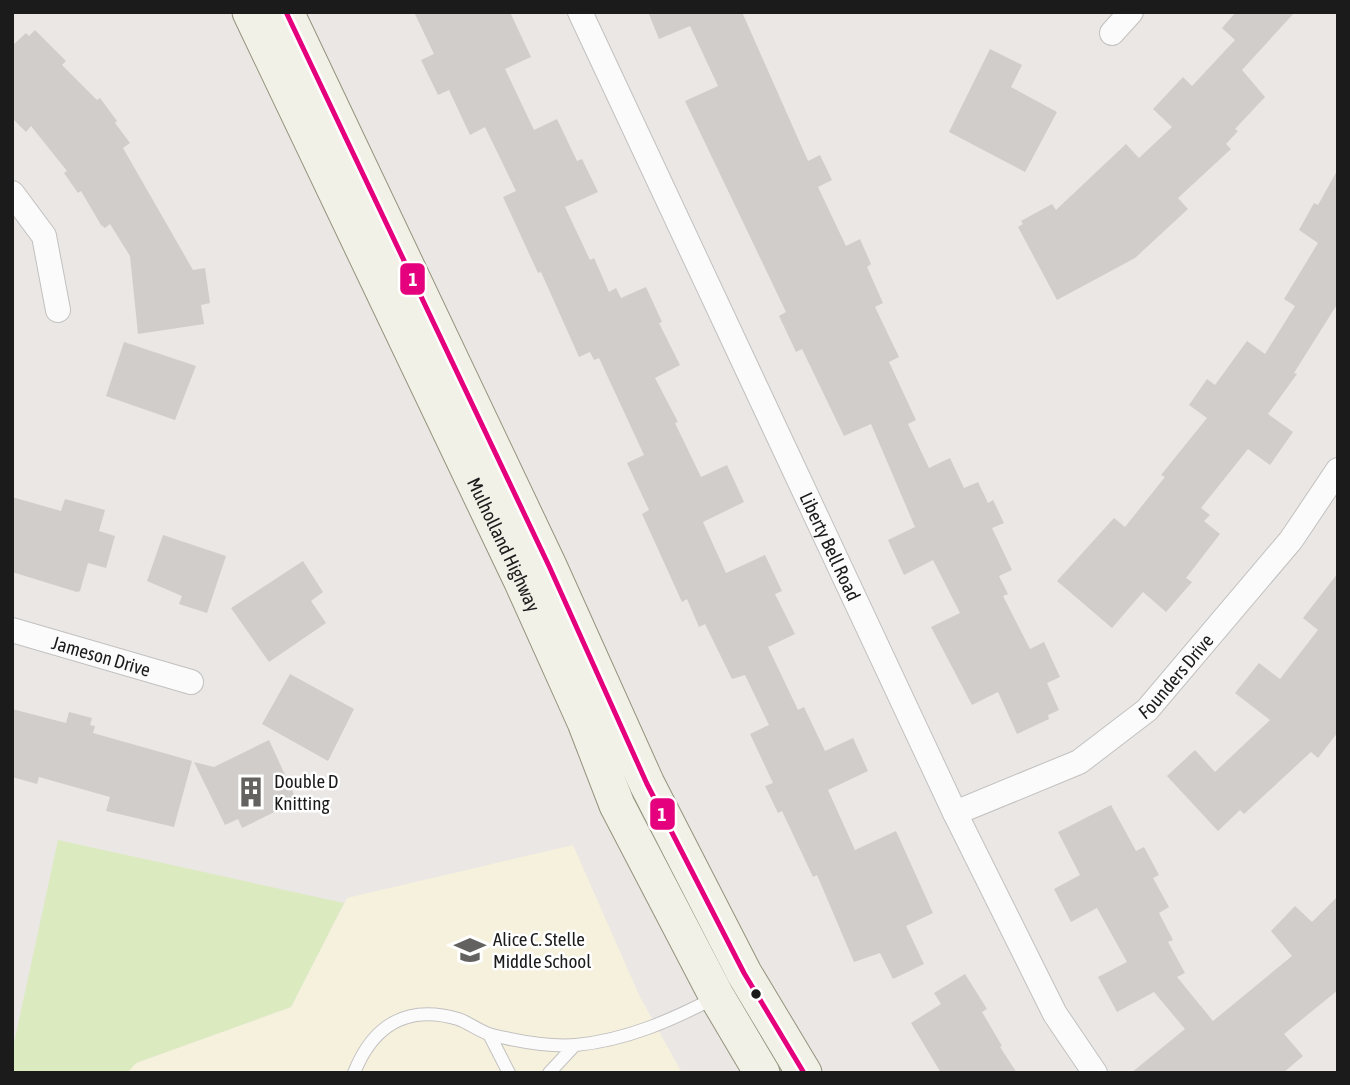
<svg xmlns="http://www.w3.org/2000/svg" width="1350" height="1085" font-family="'Asap Condensed',sans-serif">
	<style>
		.education { fill: #f6f1dd }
		.grass { fill: #dceac0 }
		.building { fill: #d1cdca }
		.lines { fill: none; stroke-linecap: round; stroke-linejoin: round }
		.lane-casing { stroke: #c2c1c0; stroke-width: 14 }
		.street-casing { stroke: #c2c1c0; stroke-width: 26 }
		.secondary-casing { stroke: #95927c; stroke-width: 37 }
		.lane { stroke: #fcfbfb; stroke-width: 12 }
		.street { stroke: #fcfbfb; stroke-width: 24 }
		.secondary { stroke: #f2f1e8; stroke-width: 35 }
		.bus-1-casing { stroke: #fff; stroke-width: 10 }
		.bus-1 { stroke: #e5007d; stroke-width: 5 }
		.bus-dot { fill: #1b1b1b; stroke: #fff; stroke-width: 2.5 }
		.labels { text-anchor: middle; stroke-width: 5; stroke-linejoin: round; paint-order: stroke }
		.street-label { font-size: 19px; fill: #1b1b1b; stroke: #fff }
		.poi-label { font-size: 19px; fill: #1b1b1b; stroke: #fff; text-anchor: start }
		.line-badge { stroke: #fff; stroke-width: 2.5 }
		.badge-label { font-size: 19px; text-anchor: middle; font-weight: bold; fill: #fff }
	</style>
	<rect width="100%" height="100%" fill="#eae7e4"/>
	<path class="education" d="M573,845L640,997L682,1073H127L136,1063L291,1007L347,898Z"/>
	<path class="grass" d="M58,840L344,903L291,1007L136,1063L127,1073H12V1052Z"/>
	<path class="building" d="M414,12H510L531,57L505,69L534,130L557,119L577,161L582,159L598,192L565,207L590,260L594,258L609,292L616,288L621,298L646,287L662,322L659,323L680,365L655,378L678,422L675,423L701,477L727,465L744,502L703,522L726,573L765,555L782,591L775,594L795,634L768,647L798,710L804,707L825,751L853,738L868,771L828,790L855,850L896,831L933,913L906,926L924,964L893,979L880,953L854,962L817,875L813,877L782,811L778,813L765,786L773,783L750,734L769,725L745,675L732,679L705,624L699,627L687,599L682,602L642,514L649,510L627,463L644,455L599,358L594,360L590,352L579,357L541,272L538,273L503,197L516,191L485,127L470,135L449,90L438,95L421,60L434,54Z
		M648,12H742L808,161L820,155L832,180L818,187L846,246L860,239L871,264L867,267L883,303L875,307L899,357L889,362L916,420L908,424L929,468L950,458L964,488L978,482L988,503L993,500L1004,523L992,528L1012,570L999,576L1008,594L1003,596L1030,649L1044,642L1060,677L1047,683L1059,710L1048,715L1049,719L1017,734L998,692L972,705L931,627L960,613L933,560L904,575L888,540L915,527L871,424L844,436L802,349L796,352L779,316L786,312L685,101L718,86L690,26L659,39Z
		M1236,12H1295L1242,70L1265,97L1235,129L1238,131L1226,144L1231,149L1178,198L1188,209L1135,258L1057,300L1018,227L1023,224L1021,221L1052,204L1056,210L1126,144L1139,158L1172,127L1153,109L1183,77L1192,86L1235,40L1222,28Z
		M35,30L66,61L62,65L97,100L100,98L117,121L115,123L130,143L123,148L193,270L205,268L210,303L201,305L204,324L138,334L130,256L110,224L105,228L101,225L81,191L78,193L64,173L67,171L31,126L26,132L12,118V46L26,33L29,36Z
		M990,49L1022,65L1011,87L1057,112L1025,172L949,132Z
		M1338,169V303L1294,373L1297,374L1268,414L1293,432L1270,465L1248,449L1201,508L1210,515L1204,521L1220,534L1186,578L1192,582L1166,612L1143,592L1112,628L1057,581L1114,518L1125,527L1165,477L1161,475L1207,418L1189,405L1207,379L1215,385L1247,341L1265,354L1295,306L1284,299L1318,243L1299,230L1314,203L1318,205Z
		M124,342L196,366L175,420L106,396Z
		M12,497L61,511L65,499L105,510L99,531L115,536L106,568L88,563L80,591L77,592L12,572Z
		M163,535L226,556L207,613L179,604L182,596L147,581Z
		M303,561L323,592L311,601L326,623L269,662L231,608Z
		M1338,573V732L1318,758L1311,752L1244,814L1240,810L1218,831L1167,776L1195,750L1215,772L1270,720L1235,693L1259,663L1280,679L1318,630L1303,618Z
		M290,674L354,709L328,761L262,724Z
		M12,709L66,723L69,712L92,718L90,725L95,726L93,733L192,761L174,827L106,811L110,797L39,777L37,784L12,777Z
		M269,740L297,801L242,828L238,819L225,825L194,762L214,767Z
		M1111,805L1136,851L1144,847L1159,875L1153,878L1169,907L1159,913L1173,940L1168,942L1185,973L1177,977L1213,1021L1292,956L1271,931L1295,906L1312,922L1338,896V990L1284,1034L1303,1056L1283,1073H1131L1185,1029L1154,992L1117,1012L1098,977L1127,962L1097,908L1071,922L1054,889L1080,875L1058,832Z
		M965,974L987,1009L982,1012L1002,1046L1000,1047L1017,1073H941L911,1023L941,1004L934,993Z"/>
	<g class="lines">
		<g class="lane-casing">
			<path id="lane" d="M489,1034L509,1073
				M354,1073C373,1025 407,1004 458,1019C470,1023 480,1032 492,1035C517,1041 550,1047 576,1045C627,1040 672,1020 716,997
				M549,1073L575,1045"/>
		</g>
		<g class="street-casing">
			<g id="street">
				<path id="s1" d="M580,12L955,813L1055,1014L1095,1073"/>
				<path d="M1112,33L1131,12"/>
				<path d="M12,193L44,236L58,310"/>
				<path id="s2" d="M12,630L191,682"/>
				<path id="s3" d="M955,813L1079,762L1147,710L1291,540L1338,470"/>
			</g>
		</g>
		<g class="secondary-casing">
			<g id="secondary">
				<path id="s4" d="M250,12L522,582L585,722L617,805L717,997L762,1073"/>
				<path d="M286,12L549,566L647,784L744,973L804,1073"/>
			</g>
		</g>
		<use href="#lane" class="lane"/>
		<use href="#street" class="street"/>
		<use href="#secondary" class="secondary"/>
		<g class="bus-1-casing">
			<path id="bus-1" d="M286,12L549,566L647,784L744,973L804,1073"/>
		</g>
		<use href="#bus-1" class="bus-1"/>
	</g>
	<defs>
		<g id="building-bare" transform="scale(2.415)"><path d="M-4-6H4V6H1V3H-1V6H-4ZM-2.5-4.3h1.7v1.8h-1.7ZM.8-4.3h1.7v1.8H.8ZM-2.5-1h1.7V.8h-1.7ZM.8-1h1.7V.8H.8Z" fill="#636261" stroke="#fff" stroke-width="2.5" paint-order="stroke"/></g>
		<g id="school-bare" transform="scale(2.415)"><path d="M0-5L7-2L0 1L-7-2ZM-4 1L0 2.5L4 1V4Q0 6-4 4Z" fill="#636261" stroke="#fff" stroke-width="2.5" paint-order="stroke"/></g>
	</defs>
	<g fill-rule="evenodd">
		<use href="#building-bare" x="251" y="792"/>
		<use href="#school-bare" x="470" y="950"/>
	</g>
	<circle class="bus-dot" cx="756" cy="994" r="6"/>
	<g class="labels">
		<g class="street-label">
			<text dy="7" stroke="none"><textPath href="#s4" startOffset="590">Mulholland Highway</textPath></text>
			<text dy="7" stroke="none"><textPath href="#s1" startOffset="590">Liberty Bell Road</textPath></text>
			<text dy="7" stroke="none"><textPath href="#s2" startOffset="93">Jameson Drive</textPath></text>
			<text dy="7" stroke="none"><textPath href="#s3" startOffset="264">Founders Drive</textPath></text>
		</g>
		<g class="poi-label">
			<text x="274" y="788">Double D<tspan x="274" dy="22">Knitting</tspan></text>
			<text x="493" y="946">Alice C. Stelle<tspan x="493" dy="22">Middle School</tspan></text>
		</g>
	</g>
	<g class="line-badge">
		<rect x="399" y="262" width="27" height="34" rx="7" fill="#e5007d"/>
		<rect x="649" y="797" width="27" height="34" rx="7" fill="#e5007d"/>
	</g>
	<g class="badge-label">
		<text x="413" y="286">1</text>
		<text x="662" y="821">1</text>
	</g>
	<rect width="1350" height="1085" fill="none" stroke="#1b1b1b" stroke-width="28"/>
</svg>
